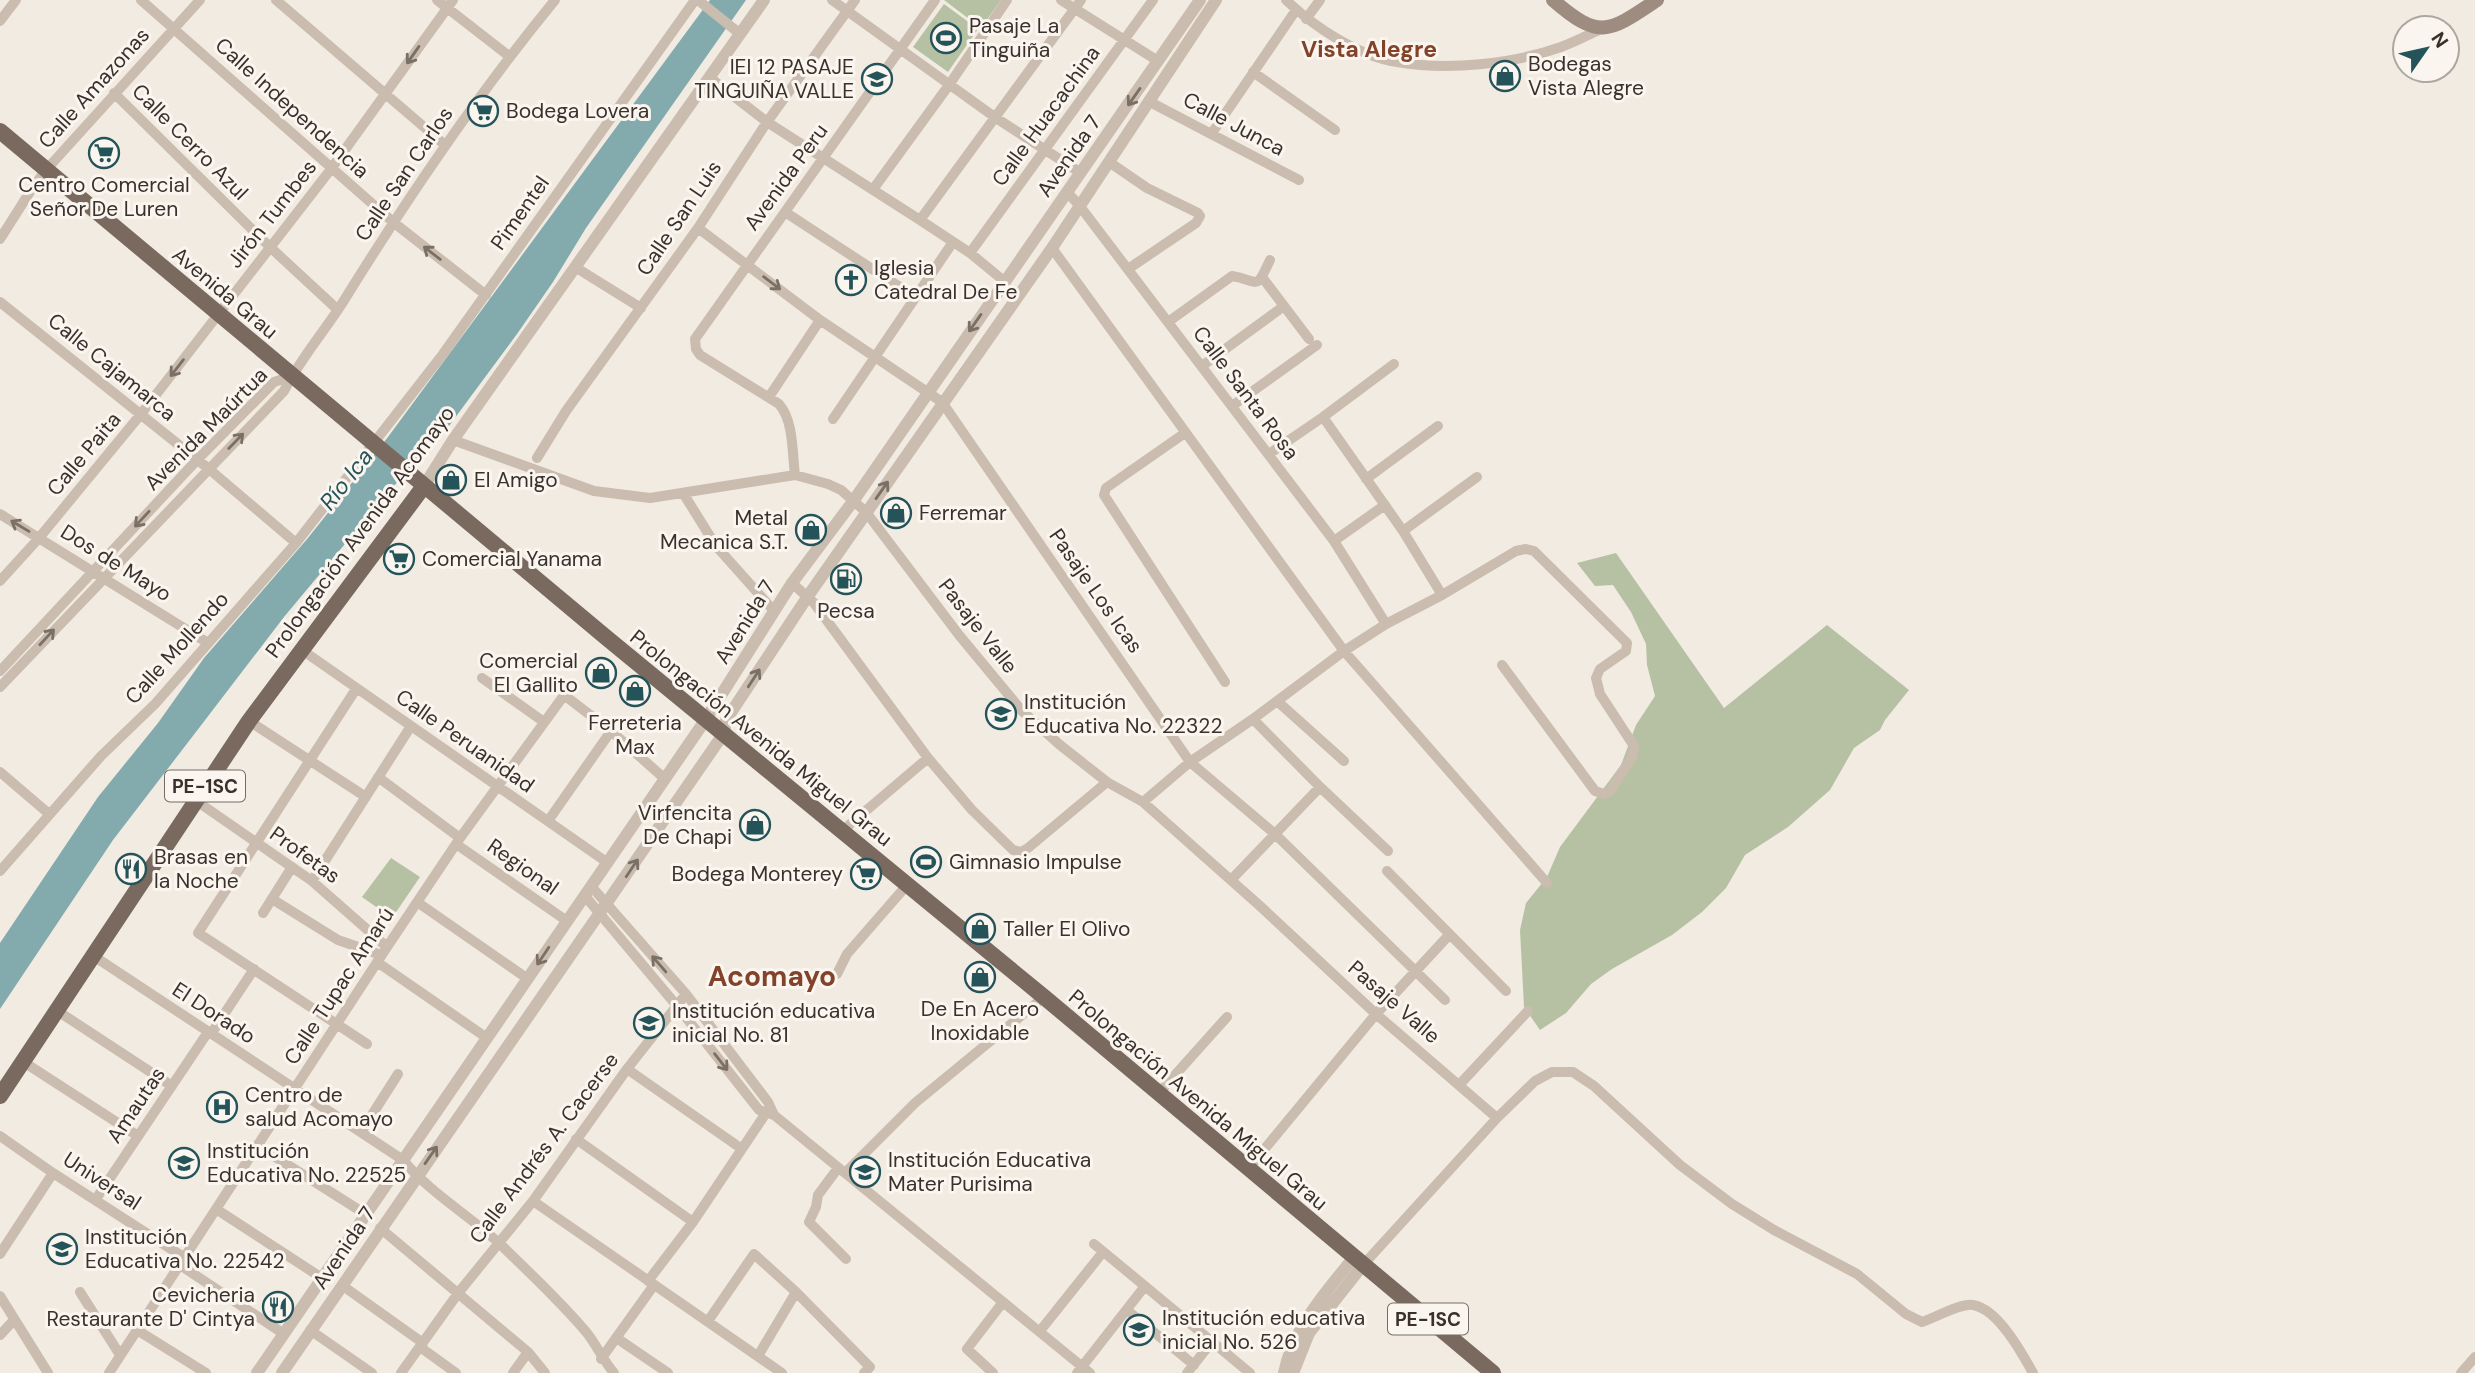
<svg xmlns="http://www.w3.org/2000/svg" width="2475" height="1373" font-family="'DM Sans',sans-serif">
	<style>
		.green { fill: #b6c1a3 }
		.water { fill: #83abae }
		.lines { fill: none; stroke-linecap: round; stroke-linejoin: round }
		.minor { stroke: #cabcae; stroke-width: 10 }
		.tertiary { stroke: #cabcae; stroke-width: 12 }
		.secondary { stroke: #9e8c80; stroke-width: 14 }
		.primary { stroke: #7a695e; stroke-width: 16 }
		.oneway { stroke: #7b7066 }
		.labels { text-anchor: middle; stroke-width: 6; stroke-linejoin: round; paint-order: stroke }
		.shield { fill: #faf5ef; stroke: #746c66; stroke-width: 2 }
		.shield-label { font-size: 19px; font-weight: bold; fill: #3a312c }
		.poi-label { font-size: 21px; fill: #3a312c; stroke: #faf5ef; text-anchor: start }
		.street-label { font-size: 21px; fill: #3a312c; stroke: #faf5ef }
		.neighbourhood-label { font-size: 23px; font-weight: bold; fill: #83422a; stroke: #faf5ef }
		.water-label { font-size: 23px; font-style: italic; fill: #245459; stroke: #faf5ef }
		.district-label { font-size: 28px; font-weight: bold; fill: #83422a; stroke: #faf5ef }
	</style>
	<rect width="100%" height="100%" fill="#f2ebe2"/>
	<path class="green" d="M944,0H1001L981,28Z
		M944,4L978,29L948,72L913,47Z
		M1616,553L1724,708L1827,625L1909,690L1885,720L1880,730L1854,748L1830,790L1788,827L1745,855L1726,888L1702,912L1672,935L1612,969L1591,984L1566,1013L1540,1030L1524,1007L1520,930L1526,903L1547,877L1560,847L1621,765L1636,725L1655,696L1647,665L1646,644L1631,612L1613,585L1595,586L1577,563Z
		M391,858L420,877L392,918L362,897Z"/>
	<path class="water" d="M710,0H746L586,228L553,282L517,334L443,434L390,490L284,617L199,728L113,840L0,1009V943L98,797L158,723L204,658L308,538L388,437Z"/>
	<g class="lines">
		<path class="minor" d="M141,0L393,222L486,295
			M276,0L445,145
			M437,0L509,56
			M698,0L739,33
			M832,0L996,118L1081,173
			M1061,0L1158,61
			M1286,0C1314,27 1358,56 1397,62C1448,71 1513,64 1561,47C1575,42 1588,35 1601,29
			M1306,19L1320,0
			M0,21L16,0
			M1253,72L1335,130
			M709,77L767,122L920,220L970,253L1004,281
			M114,93L270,247L338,310
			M1150,102L1299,180
			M1212,133L1296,10
			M1109,162L1147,188L1198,213L1200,216L1196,223L1128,269
			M874,188L949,85L1007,0
			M1067,192L1079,205L1334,541L1386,624
			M785,212L915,297
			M920,220L1081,0
			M698,228L820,320L942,402L1190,762L1275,834L1445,1000
			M0,239L33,187L46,170L200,0
			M1052,248L1344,651L1547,883
			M970,253L1153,0
			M575,267L641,308
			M1262,277L1309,339
			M0,302L209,469L296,543
			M1168,322L1232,276C1259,280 1255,293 1270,260
			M1202,366L1284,306
			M769,397L820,320
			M1232,406L1317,345
			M1323,417L1403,531L1442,595
			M833,419L953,242
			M1185,433L1106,488L1104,495L1225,682
			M453,440L594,491L650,498L795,475L828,484L841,490L866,512L959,635L1022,711L1060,745L1107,782L1143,802L1260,906L1376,1014L1497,1118
			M1269,454L1323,417L1394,364
			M537,458L566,411L698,228L767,122L855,0
			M795,475C792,453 794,421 779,404L700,355L696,349L695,339L935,0
			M1366,479L1438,426
			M683,493L716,546L774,611
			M0,514L208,643
			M1403,531L1477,477
			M1334,541L1385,505
			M0,581L39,538L141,414L331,169L453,0
			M792,583L814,603L928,758L972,810L1013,850L1021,852L1028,848L1107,782
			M302,650L608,863
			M0,671L197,460L274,382L292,376
			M482,678L544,722
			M0,687L284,391C300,359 324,332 343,302C408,197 477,95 555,0
			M356,689L198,933L367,1044
			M1277,701L1344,761
			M1253,719L1320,787L1388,851
			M249,721L366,797
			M0,772L48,813
			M378,777L460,838
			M195,800L312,881L387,947
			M1143,802L1190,762L1253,719L1344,651L1386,624L1442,595L1516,551L1526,549L1534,551L1627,643L1626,651L1600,669L1596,678L1600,694L1634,746L1632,757L1610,791L1604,794L1595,791L1502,665
			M548,821L611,731
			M842,831L928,758
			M456,844L567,921
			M0,871L101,756L155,704L296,543L443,354L695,0
			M1387,871L1506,991
			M1231,880L1320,787
			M312,881L411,726
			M591,886L686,994L768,1102L774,1115
			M585,896L677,1006L759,1110L774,1115L1090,1373
			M272,899L338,940L381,955
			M417,902L528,979
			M263,913L292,867
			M92,955L403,1160C431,1194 469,1215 501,1245C530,1273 561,1302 587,1333C597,1346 603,1360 614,1373
			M377,962L487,1038
			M837,974L847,954L907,885
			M56,1010L172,1086
			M211,1034L254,969
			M22,1061L138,1136
			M627,1069L742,1149
			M1460,1084L1528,1011
			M1158,1094L1227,1017
			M361,1132L398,1074
			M0,1136L53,1173L185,1258
			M576,1139L693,1222
			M258,1146L367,1215
			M838,1168L818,1195L816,1207L809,1222L846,1259
			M1248,1169L1376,1014L1449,935
			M845,1173L915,1103L1044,997
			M96,1199L208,1032
			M533,1201L782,1373
			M216,1209L322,1278
			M380,1228L528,1352L545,1373
			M1094,1244L1250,1373
			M0,1254L53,1173
			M180,1265L284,1334
			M1363,1265L1497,1118L1535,1081L1552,1072H1573L1594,1086L1680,1165L1732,1204L1774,1230L1857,1274L1906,1314L1922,1322C1935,1318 1960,1303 1973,1305C1998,1309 2022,1353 2033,1373
			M648,1281L693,1222L766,1113
			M343,1286L423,1343
			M80,1292L120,1355
			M0,1296L48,1373
			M1127,1310L1194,1365
			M708,1321L754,1254L796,1292L870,1367L864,1373
			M137,1330L206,1373
			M310,1330L372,1373
			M1040,1331L1103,1252
			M0,1335L14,1320
			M618,1339L668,1373
			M420,1347L456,1373
			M758,1356L796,1292
			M601,1359L654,1285
			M109,1373L387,947L460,838L562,698H568L611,731L665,779
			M401,1373L459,1292L533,1201L627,1069L686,994
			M513,1373L528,1352
			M993,1373L967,1349L1003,1302
			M1077,1373L1145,1286
			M1187,1373L1211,1343
			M2461,1373L2475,1357"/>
		<path class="tertiary" d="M424,486L453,440L764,0
			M257,1373L706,719L792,583L854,500L1200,0
			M282,1373L724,733L726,720L808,596L1052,248L1216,0
			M1284,1373C1293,1328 1326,1292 1354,1257
			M1293,1373L1309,1333L1363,1265"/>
		<path class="secondary" d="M1553,0C1600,41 1609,32 1657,0"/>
		<path class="primary" d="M0,131L608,639L1044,997L1493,1373
			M0,1096L249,721L424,486"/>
	</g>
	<defs><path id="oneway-shaft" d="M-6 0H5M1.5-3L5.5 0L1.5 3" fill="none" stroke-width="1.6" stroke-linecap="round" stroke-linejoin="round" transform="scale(1.75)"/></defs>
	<g class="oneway">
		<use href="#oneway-shaft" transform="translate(413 55) rotate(125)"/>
		<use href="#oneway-shaft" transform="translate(1134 97) rotate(125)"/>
		<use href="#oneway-shaft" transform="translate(432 253) rotate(-142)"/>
		<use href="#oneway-shaft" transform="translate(772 283) rotate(37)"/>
		<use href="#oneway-shaft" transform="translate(975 323) rotate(125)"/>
		<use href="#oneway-shaft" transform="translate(177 368) rotate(128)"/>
		<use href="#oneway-shaft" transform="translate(236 441) rotate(-46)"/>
		<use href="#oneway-shaft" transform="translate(882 490) rotate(-55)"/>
		<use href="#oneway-shaft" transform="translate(142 519) rotate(133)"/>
		<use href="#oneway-shaft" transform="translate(20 526) rotate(-149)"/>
		<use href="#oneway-shaft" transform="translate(47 637) rotate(-47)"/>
		<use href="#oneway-shaft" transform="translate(754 678) rotate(-57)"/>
		<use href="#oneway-shaft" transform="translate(632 868) rotate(-56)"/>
		<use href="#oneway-shaft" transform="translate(543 956) rotate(124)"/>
		<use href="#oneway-shaft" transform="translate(659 964) rotate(-131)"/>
		<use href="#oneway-shaft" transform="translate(721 1062) rotate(52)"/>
		<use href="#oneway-shaft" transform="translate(431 1155) rotate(-55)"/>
	</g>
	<defs>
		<g id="stadium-ring" transform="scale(1.575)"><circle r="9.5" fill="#faf5ef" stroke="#245459" stroke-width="1.5"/><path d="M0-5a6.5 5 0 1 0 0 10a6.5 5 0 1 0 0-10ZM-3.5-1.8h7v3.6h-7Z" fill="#245459"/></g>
		<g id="shop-ring" transform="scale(1.575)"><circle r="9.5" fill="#faf5ef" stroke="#245459" stroke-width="1.5"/><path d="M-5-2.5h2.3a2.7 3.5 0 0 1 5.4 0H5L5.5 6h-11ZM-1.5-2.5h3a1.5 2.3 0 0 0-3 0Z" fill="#245459"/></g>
		<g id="school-ring" transform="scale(1.575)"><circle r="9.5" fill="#faf5ef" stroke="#245459" stroke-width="1.5"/><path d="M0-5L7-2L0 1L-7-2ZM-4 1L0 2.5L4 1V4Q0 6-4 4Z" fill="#245459"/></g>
		<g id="supermarket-ring" transform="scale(1.575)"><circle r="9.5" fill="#faf5ef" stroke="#245459" stroke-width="1.5"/><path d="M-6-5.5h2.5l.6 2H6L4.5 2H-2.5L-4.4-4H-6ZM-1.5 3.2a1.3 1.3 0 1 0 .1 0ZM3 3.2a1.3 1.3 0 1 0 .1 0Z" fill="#245459"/></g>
		<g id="church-ring" transform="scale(1.575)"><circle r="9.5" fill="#faf5ef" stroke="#245459" stroke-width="1.5"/><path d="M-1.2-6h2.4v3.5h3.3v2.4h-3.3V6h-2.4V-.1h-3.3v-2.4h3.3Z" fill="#245459"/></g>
		<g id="fuel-ring" transform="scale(1.575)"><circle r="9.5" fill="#faf5ef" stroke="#245459" stroke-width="1.5"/><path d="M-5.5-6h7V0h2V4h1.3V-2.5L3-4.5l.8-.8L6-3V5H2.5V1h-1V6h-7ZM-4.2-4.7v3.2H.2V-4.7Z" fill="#245459"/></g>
		<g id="restaurant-ring" transform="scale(1.575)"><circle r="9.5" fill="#faf5ef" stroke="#245459" stroke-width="1.5"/><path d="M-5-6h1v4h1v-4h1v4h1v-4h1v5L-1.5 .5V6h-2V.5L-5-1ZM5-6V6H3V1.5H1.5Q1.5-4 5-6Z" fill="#245459"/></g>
		<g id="hospital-ring" transform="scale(1.575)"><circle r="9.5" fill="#faf5ef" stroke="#245459" stroke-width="1.5"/><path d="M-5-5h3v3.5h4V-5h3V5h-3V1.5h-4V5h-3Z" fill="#245459"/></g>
	</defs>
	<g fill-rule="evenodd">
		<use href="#stadium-ring" x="946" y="38"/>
		<use href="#shop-ring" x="1505" y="76"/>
		<use href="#school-ring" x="877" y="79"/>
		<use href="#supermarket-ring" x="483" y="111"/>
		<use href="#supermarket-ring" x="104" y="153"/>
		<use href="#church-ring" x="851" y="280"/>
		<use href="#shop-ring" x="451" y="480"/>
		<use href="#shop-ring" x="896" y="513"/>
		<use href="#shop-ring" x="811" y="530"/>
		<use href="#supermarket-ring" x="399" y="559"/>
		<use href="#fuel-ring" x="846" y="579"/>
		<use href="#shop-ring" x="601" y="673"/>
		<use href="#shop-ring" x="635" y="691"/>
		<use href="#school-ring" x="1001" y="714"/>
		<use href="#shop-ring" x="755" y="825"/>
		<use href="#stadium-ring" x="926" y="862"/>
		<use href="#restaurant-ring" x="131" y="869"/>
		<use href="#supermarket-ring" x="866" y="874"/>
		<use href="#shop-ring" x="980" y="929"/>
		<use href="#shop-ring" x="980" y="977"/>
		<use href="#school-ring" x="649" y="1023"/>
		<use href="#hospital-ring" x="222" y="1107"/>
		<use href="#school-ring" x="184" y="1163"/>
		<use href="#school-ring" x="865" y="1172"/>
		<use href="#school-ring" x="62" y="1249"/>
		<use href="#restaurant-ring" x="278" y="1307"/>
		<use href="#school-ring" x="1139" y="1330"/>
	</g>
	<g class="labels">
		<g class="shield">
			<rect x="165" y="770.5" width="80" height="31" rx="5"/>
			<rect x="1388" y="1303.5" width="80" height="31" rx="5"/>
		</g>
		<g class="shield-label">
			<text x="205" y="793">PE-1SC</text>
			<text x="1428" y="1326">PE-1SC</text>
		</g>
		<g class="poi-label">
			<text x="969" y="33">Pasaje La<tspan x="969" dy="24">Tinguiña</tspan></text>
			<text x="1528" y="71">Bodegas<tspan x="1528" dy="24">Vista Alegre</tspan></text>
			<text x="854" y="74" text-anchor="end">IEI 12 PASAJE<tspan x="854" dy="24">TINGUIÑA VALLE</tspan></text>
			<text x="506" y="118">Bodega Lovera</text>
			<text x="104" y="192" text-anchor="middle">Centro Comercial<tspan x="104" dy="24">Señor De Luren</tspan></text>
			<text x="874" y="275">Iglesia<tspan x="874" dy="24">Catedral De Fe</tspan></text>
			<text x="474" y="487">El Amigo</text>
			<text x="919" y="520">Ferremar</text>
			<text x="788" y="525" text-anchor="end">Metal<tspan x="788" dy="24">Mecanica S.T.</tspan></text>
			<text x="422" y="566">Comercial Yanama</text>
			<text x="846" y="618" text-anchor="middle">Pecsa</text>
			<text x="578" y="668" text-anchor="end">Comercial<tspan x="578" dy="24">El Gallito</tspan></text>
			<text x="1024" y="709">Institución<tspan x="1024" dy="24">Educativa No. 22322</tspan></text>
			<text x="635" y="730" text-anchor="middle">Ferreteria<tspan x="635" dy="24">Max</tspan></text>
			<text x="732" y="820" text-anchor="end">Virfencita<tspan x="732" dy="24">De Chapi</tspan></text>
			<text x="154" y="864">Brasas en<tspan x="154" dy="24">la Noche</tspan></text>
			<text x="949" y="869">Gimnasio Impulse</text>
			<text x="843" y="881" text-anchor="end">Bodega Monterey</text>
			<text x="1003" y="936">Taller El Olivo</text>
			<text x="980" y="1016" text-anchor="middle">De En Acero<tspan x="980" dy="24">Inoxidable</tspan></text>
			<text x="672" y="1018">Institución educativa<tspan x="672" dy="24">inicial No. 81</tspan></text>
			<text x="245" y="1102">Centro de<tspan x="245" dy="24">salud Acomayo</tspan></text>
			<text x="207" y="1158">Institución<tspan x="207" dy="24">Educativa No. 22525</tspan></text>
			<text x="888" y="1167">Institución Educativa<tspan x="888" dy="24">Mater Purisima</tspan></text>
			<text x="85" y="1244">Institución<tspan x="85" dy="24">Educativa No. 22542</tspan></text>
			<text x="255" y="1302" text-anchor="end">Cevicheria<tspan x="255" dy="24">Restaurante D' Cintya</tspan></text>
			<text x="1162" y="1325">Institución educativa<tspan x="1162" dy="24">inicial No. 526</tspan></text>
		</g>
		<g class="street-label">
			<text transform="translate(94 88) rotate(-48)" y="7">Calle Amazonas</text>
			<text transform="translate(292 108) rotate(42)" y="7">Calle Independencia</text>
			<text transform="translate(1046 116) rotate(-54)" y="7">Calle Huacachina</text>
			<text transform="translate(1234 124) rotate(28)" y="7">Calle Junca</text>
			<text transform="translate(190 142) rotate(45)" y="7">Calle Cerro Azul</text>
			<text transform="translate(1069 156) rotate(-55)" y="7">Avenida 7</text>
			<text transform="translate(404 174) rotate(-56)" y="7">Calle San Carlos</text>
			<text transform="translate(786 177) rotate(-54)" y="7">Avenida Peru</text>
			<text transform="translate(520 213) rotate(-55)" y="7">Pimentel</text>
			<text transform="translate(272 214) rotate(-52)" y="7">Jirón Tumbes</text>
			<text transform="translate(679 218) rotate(-56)" y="7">Calle San Luis</text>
			<text transform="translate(225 293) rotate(40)" y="7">Avenida Grau</text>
			<text transform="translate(112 367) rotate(39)" y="7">Calle Cajamarca</text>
			<text transform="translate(1246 393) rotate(53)" y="7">Calle Santa Rosa</text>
			<text transform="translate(206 429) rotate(-45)" y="7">Avenida Maúrtua</text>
			<text transform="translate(84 454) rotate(-50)" y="7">Calle Paita</text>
			<text transform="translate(360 532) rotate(-54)" y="7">Prolongación Avenida Acomayo</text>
			<text transform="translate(116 563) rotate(32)" y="7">Dos de Mayo</text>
			<text transform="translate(1096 591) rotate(55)" y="7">Pasaje Los Icas</text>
			<text transform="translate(745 622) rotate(-58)" y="7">Avenida 7</text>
			<text transform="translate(978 626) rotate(52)" y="7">Pasaje Valle</text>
			<text transform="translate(177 648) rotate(-48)" y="7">Calle Mollendo</text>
			<text transform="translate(761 738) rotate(39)" y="7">Prolongación Avenida Miguel Grau</text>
			<text transform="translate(465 741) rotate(35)" y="7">Calle Peruanidad</text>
			<text transform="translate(305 855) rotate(36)" y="7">Profetas</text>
			<text transform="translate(523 867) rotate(35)" y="7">Regional</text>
			<text transform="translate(339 986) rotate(-57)" y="7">Calle Tupac Amarú</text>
			<text transform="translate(1394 1002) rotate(41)" y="7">Pasaje Valle</text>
			<text transform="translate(214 1013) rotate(33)" y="7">El Dorado</text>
			<text transform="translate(1198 1100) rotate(40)" y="7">Prolongación Avenida Miguel Grau</text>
			<text transform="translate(136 1105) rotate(-56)" y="7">Amautas</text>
			<text transform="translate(544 1148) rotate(-53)" y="7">Calle Andrés A. Cacerse</text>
			<text transform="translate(102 1181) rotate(33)" y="7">Universal</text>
			<text transform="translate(344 1248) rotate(-56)" y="7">Avenida 7</text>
		</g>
		<g class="neighbourhood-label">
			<text x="1369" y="57">Vista Alegre</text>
		</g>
		<g class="water-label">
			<text transform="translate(346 479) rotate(-52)" y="8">Río Ica</text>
		</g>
		<g class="district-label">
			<text x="772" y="986">Acomayo</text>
		</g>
	</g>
	<g transform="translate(2426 49) rotate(56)"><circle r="33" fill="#faf5ef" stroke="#ada7a1" stroke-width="2"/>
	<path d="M0-5L12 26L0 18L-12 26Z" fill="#245459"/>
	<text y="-10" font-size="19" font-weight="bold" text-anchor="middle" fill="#3a312c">N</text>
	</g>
</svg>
